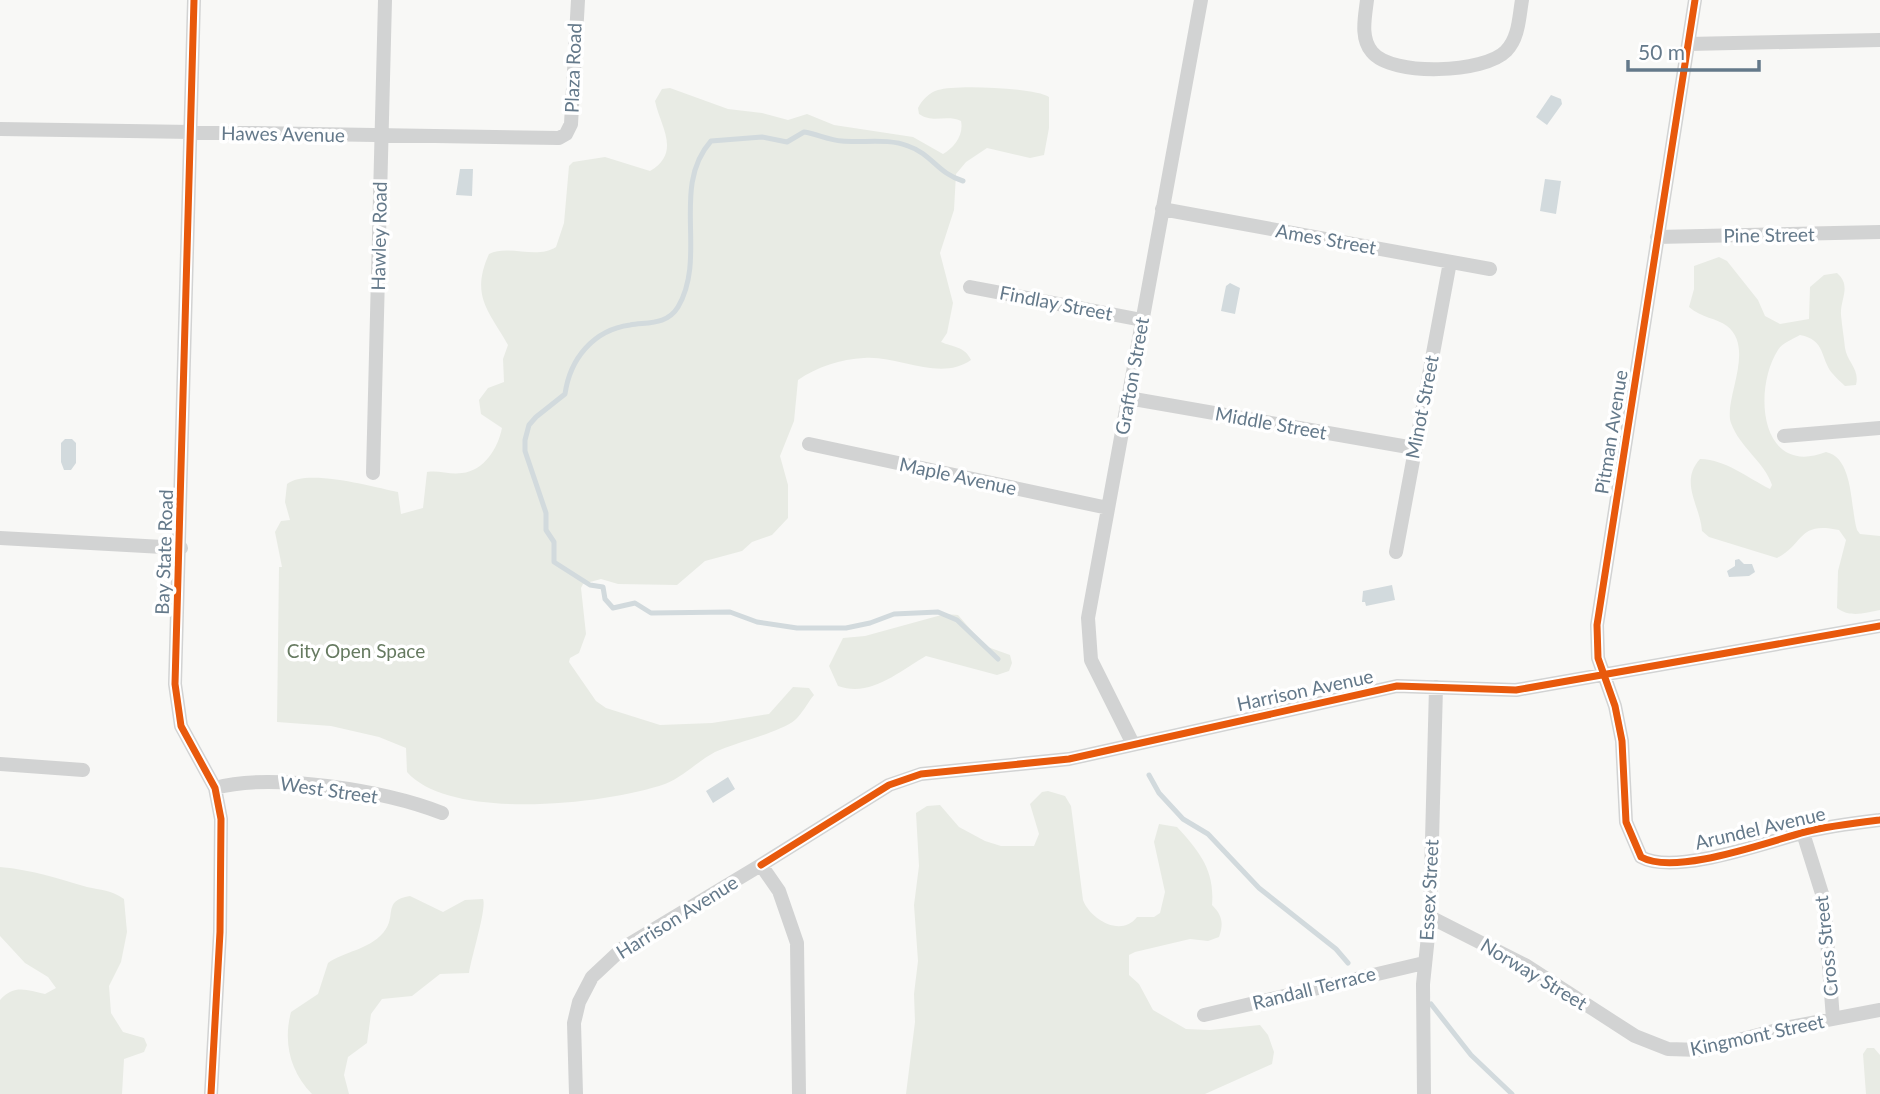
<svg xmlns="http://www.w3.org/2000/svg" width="1880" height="1094" font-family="Lato,sans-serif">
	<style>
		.green { fill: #e8ebe4 }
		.water { fill: #d2dadd }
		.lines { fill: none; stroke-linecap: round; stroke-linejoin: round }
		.stream { stroke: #d2dadd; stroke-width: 5 }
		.street { stroke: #d2d3d3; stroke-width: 14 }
		.cycleway-casing { stroke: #fff; stroke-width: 11 }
		.cycleway { stroke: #e8590c; stroke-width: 7 }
		.labels { text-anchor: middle; stroke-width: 7; stroke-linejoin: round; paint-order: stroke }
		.street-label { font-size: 19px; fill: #64798a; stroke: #fff }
		.park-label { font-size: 19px; fill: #667a60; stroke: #fff }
	</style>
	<rect width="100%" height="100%" fill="#f8f8f6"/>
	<path class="green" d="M670,88L728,109L762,113L788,120L807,114L834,125L913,137L943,154C954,148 964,135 961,121C945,114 934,124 919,114L918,108C922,100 930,92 938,90C956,84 1035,88 1049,97V128L1044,155L1030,158L987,148L966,162L956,174L954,210L940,253L953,303L947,333L941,342C952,347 965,346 971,360C940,382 898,355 864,358C841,359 817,367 798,380L794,421L780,456L788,485V518L772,535L752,542L742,551L705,561L677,585L618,584L601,579L583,584L581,588L586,634L579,653L570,658L569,662L596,701L606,708L660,725L712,723L769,714L793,687L809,688L814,695C808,702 802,714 795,720C779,733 736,742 715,752C698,761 683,777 665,784C608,804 451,822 407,772L406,748L379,737L331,726L277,722L279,567H282L275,532L281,521L290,520L285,502L287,484C306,468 374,487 398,492L401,514L423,508L427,472C439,470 450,475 462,473C484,471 498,448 502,428L481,414L479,400L488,388L504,382L503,359L508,345C489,311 470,296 489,254C509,244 536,260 556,247L564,223L569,166L573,162L605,157L650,171C682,152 660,126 655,101L662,89Z
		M1719,257L1727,261L1758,300L1765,316L1780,324L1809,319L1810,287L1824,275L1837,273C1852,286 1840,299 1841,315C1842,326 1844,338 1845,348C1847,362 1860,369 1856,385L1845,386C1841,382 1836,378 1832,373C1820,358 1826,340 1800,335C1793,339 1782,343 1778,350C1753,388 1759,478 1826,452C1854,458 1850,507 1857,530L1860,534L1880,536V610C1865,613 1850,618 1837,608L1838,571L1846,540L1839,530C1798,521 1805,543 1777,558L1709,537L1702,531C1700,505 1679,482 1700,459C1727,460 1746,477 1770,489L1772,485C1764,461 1740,448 1731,423C1723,400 1756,349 1727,326C1716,318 1702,318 1689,307L1694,289V266Z
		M945,614L958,615L985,646L1010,655L1012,663L1009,671L997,675L926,656C899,671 871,698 838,686L829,666L843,638L865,636Z
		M1048,791L1065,796L1071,806L1083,900C1090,919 1121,938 1137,917H1154L1160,913L1165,892L1154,842L1159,824L1177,827C1199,851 1215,870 1212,905C1222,915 1224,923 1219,937L1208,941L1190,939L1135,952L1129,955V975L1139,984L1153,1010L1186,1029L1210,1030L1260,1025L1268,1035L1274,1052L1272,1064L1205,1094H906L915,1022L914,994L918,961L914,905L919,866L916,813L927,806L940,805L959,827L985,841L1001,846H1034L1039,834L1030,804L1042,792Z
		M0,867C33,870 56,878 87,887C101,890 111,890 124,899L127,932L121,962L109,986L111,1013L123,1032L144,1038L147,1045L144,1052L124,1059L122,1094H0V1000C14,984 27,990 45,994L56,988L48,977L25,963L0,936Z
		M410,896L443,912L465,900L483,899C487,908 471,958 469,973L440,974L412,996L382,999L371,1014L367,1043L348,1057L344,1075L349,1094H312C290,1072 283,1042 291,1012L318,994L328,963C345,951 368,950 383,933C398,916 381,901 410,896Z
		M1867,1048H1874L1880,1055V1094H1866L1863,1054Z"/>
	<path class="water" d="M1551,95L1561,99L1562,104L1547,125L1536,117Z
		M460,169H473L472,196L456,195Z
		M1545,179L1561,181L1556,214L1540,211Z
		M1230,283L1240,288L1235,314L1221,311L1226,286Z
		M65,439H72L76,443V463L71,470H64L61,462V443Z
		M1739,559L1744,564H1752L1755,572L1749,576L1729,577L1727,571L1735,566V560Z
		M1392,585L1395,600L1366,606L1365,602H1362L1363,591Z
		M728,777L735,789L713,803L706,791Z"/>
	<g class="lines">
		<path class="stream" d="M963,181C937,173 932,154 908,146C889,138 863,143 842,141C829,140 817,134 804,132L787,142L762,137L711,141C670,187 708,256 678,307C667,325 648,322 630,325C593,330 570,359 565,394L536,417L529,425L525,440V451L546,513V530L554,542V562L590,585L603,587L605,599L613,608L635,603L651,613L730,612L757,622L797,628H846L870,623L894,614L938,612L957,620L998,659
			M1149,775L1159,793L1183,819L1208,834L1259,888L1336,949L1348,963
			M1431,1004L1471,1055L1512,1094"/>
		<path class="street" d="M194,0L175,684L181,726L215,788L221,819L220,932L211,1094
			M1367,0C1365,17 1360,38 1372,52C1392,77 1485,73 1506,51C1519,38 1519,17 1522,0
			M1695,0L1597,625L1598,658L1615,706L1622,741L1626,822L1641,857C1675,876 1767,842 1805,832C1829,826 1855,823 1880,820
			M1688,44L1880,40
			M0,129L559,138L566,134L571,124L578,0
			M1162,209L1490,269
			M1657,237L1880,232
			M970,287L1142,320
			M1128,398L1414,448
			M1784,436L1880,428
			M809,444L1108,508
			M373,473L385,0
			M0,538L181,548
			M1396,552L1450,262
			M1133,744L1091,660L1088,618L1201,0
			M0,764L83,770
			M215,788C272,772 386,791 442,813
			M1803,833L1824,900L1833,1019
			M761,865L889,785L921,774L1069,759L1397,686L1516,690L1880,626
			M1430,917L1525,965L1635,1036L1668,1049L1701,1050L1785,1028L1880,1010
			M1204,1015L1424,963
			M576,1094L574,1023L579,1002L592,977L623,948L761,865L779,891L797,943L799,1094
			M1424,1094L1423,984L1430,917L1436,687"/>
		<g class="cycleway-casing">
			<path id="cycleway" d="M194,0L175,684L181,726L215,788L221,819L220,932L211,1094
				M1695,0L1597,625L1598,658L1615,706L1622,741L1626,822L1641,857C1675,876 1767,842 1805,832C1829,826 1855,823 1880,820
				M761,865L889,785L921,774L1069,759L1397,686L1516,690L1880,626"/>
		</g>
		<use href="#cycleway" class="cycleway"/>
	</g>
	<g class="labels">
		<g class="street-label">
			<text transform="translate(573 68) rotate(-88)" y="7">Plaza Road</text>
			<text transform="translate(283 134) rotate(1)" y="7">Hawes Avenue</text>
			<text transform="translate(1769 235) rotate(-1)" y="7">Pine Street</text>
			<text transform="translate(379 236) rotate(-89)" y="7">Hawley Road</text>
			<text transform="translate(1326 239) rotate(10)" y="7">Ames Street</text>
			<text transform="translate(1056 303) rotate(11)" y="7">Findlay Street</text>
			<text transform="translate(1132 376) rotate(-80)" y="7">Grafton Street</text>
			<text transform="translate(1422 407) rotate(-79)" y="7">Minot Street</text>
			<text transform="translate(1271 423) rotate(10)" y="7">Middle Street</text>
			<text transform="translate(1611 432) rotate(-81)" y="7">Pitman Avenue</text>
			<text transform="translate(958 476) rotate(12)" y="7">Maple Avenue</text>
			<text transform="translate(164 552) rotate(-88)" y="7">Bay State Road</text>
			<text transform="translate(1305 690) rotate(-12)" y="7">Harrison Avenue</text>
			<text transform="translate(329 790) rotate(8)" y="7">West Street</text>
			<text transform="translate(1760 828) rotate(-13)" y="7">Arundel Avenue</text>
			<text transform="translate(1429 890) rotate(-87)" y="7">Essex Street</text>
			<text transform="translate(677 917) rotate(-32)" y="7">Harrison Avenue</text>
			<text transform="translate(1826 946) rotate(-96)" y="7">Cross Street</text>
			<text transform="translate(1534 974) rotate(31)" y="7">Norway Street</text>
			<text transform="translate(1314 988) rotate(-14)" y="7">Randall Terrace</text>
			<text transform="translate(1757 1035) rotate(-12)" y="7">Kingmont Street</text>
		</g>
		<g class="park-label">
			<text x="356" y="658">City Open Space</text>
		</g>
	</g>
	<path d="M1628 60v10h131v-10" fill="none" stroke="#64798a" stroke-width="3.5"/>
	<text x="1638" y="60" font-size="21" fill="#64798a" stroke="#ffffff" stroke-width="5" paint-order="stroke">50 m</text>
</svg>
